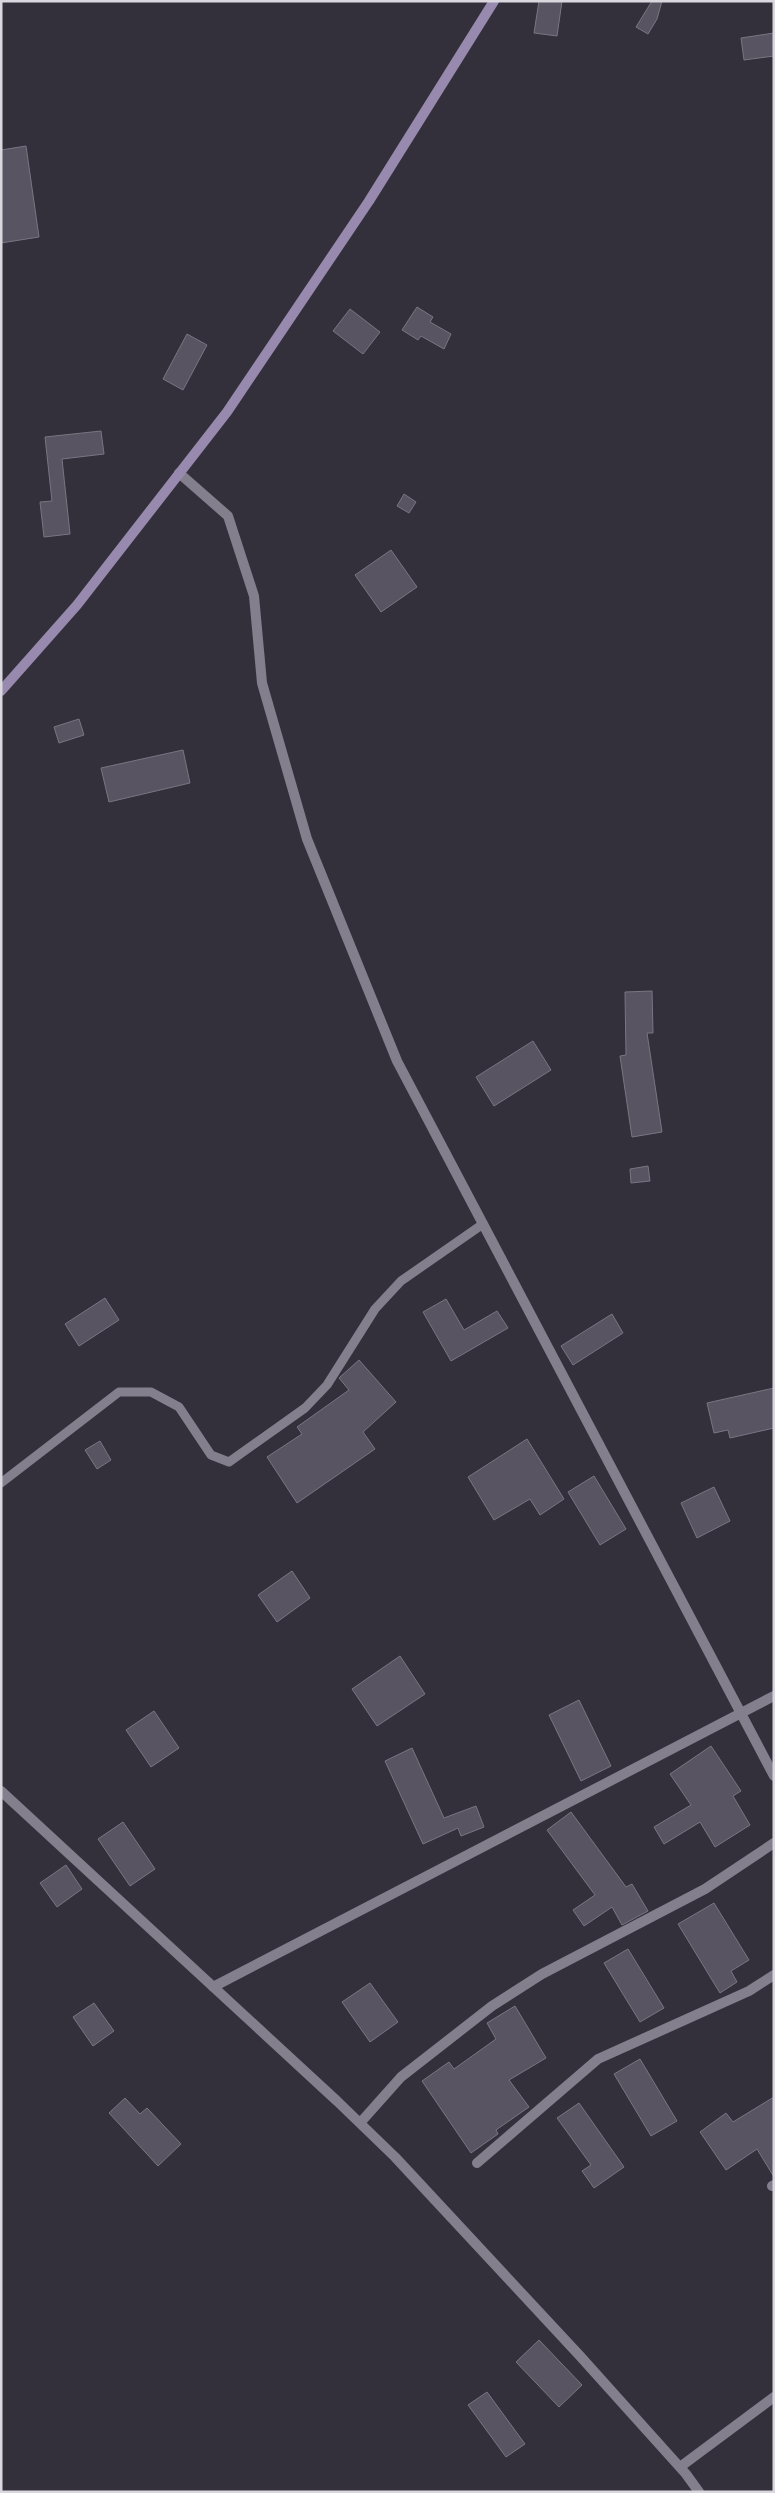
<svg xmlns="http://www.w3.org/2000/svg" width="775" height="2493" font-family="'DejaVu Sans',sans-serif">
	<style>
		.building { fill: #595461; stroke: #7a7582 }
		.lines { fill: none; stroke-linecap: round; stroke-linejoin: round }
		.service { stroke: #847f8d; stroke-width: 9 }
		.minor { stroke: #847f8d; stroke-width: 10 }
		.secondary { stroke: #988aae; stroke-width: 10 }
	</style>
	<rect width="100%" height="100%" fill="#34303b"/>
	<path class="building" d="M539,1H562L557,36L534,33Z
		M652,1H662L657,19L648,34L636,27Z
		M774,33V56L744,60L741,38Z
		M26,146L39,237L1,243V150Z
		M417,307L433,317L430,322L451,334L444,349L421,336L418,340L402,330Z
		M350,309L380,332L363,354L333,331Z
		M187,334L207,345L183,390L163,379Z
		M101,431L104,454L62,459L70,534L44,537L40,502L52,501L45,437Z
		M404,494L416,502L409,513L397,506Z
		M391,550L417,587L381,612L355,575Z
		M79,719L84,735L59,743L54,727Z
		M183,750L190,783L109,802L101,768Z
		M652,991L653,1033H647L662,1132L632,1137L620,1056L626,1055L625,992Z
		M533,1041L551,1070L494,1106L476,1077Z
		M648,1166L650,1181L631,1183L630,1169Z
		M105,1298L119,1320L79,1346L65,1324Z
		M446,1299L464,1330L497,1311L508,1328L451,1361L423,1312Z
		M612,1314L623,1333L573,1365L561,1346Z
		M359,1360L396,1402L363,1432L375,1449L297,1503L267,1457L302,1434L297,1427L349,1390L339,1378Z
		M774,1388V1428L730,1438L728,1430L714,1433L707,1403Z
		M527,1439L564,1499L540,1515L530,1499L494,1520L468,1477Z
		M100,1441L111,1460L97,1469L85,1450Z
		M594,1476L626,1529L600,1545L568,1492Z
		M714,1487L730,1521L697,1538L681,1503Z
		M292,1571L310,1598L277,1622L258,1595Z
		M400,1656L425,1694L377,1726L352,1689Z
		M579,1700L611,1766L581,1781L549,1715Z
		M154,1711L179,1748L151,1767L126,1730Z
		M711,1746L741,1791L733,1796L750,1825L715,1847L700,1822L664,1844L654,1827L691,1805L670,1774Z
		M412,1748L444,1818L476,1806L484,1827L461,1836L458,1828L423,1844L385,1761Z
		M571,1812L626,1887L632,1884L648,1911L622,1925L612,1907L584,1926L573,1910L595,1895L547,1830Z
		M123,1822L155,1869L130,1886L98,1839Z
		M66,1865L82,1889L57,1907L40,1883Z
		M714,1903L749,1960L731,1971L737,1982L720,1993L678,1924Z
		M628,1949L664,2008L640,2022L604,1963Z
		M370,1983L398,2022L370,2042L342,2002Z
		M94,2003L114,2031L93,2046L73,2017Z
		M515,2006L546,2058L509,2080L529,2107L496,2130L498,2134L471,2153L422,2081L449,2062L454,2069L496,2039L487,2023Z
		M640,2059L677,2121L651,2136L614,2074Z
		M774,2097V2177L757,2149L726,2170L700,2132L726,2113L733,2122Z
		M125,2098L140,2114L147,2108L181,2144L158,2166L109,2113Z
		M579,2103L624,2167L594,2188L582,2171L591,2165L557,2118Z
		M539,2340L582,2385L559,2407L516,2362Z
		M487,2392L525,2444L506,2457L468,2405Z"/>
	<g class="lines">
		<path class="service" d="M1,1483L119,1392H151L179,1407L211,1455L229,1462L305,1408L327,1385L375,1309L401,1281L483,1224"/>
		<path class="minor" d="M179,473L228,516L254,596L262,683L307,839L397,1061L774,1776
			M1,1791L337,2101L395,2157L580,2356L686,2474L699,2492
			M213,1987L774,1696
			M360,2123L401,2077L492,2006L542,1974L705,1889L774,1843
			M477,2163L598,2059L749,1991L774,1975
			M772,2186L774,2185
			M680,2467L774,2397"/>
		<path class="secondary" d="M1,691L77,605L227,412L369,201L494,1"/>
	</g>
	<rect width="775" height="2493" fill="none" stroke="#dad7df" stroke-width="5"/>
</svg>
